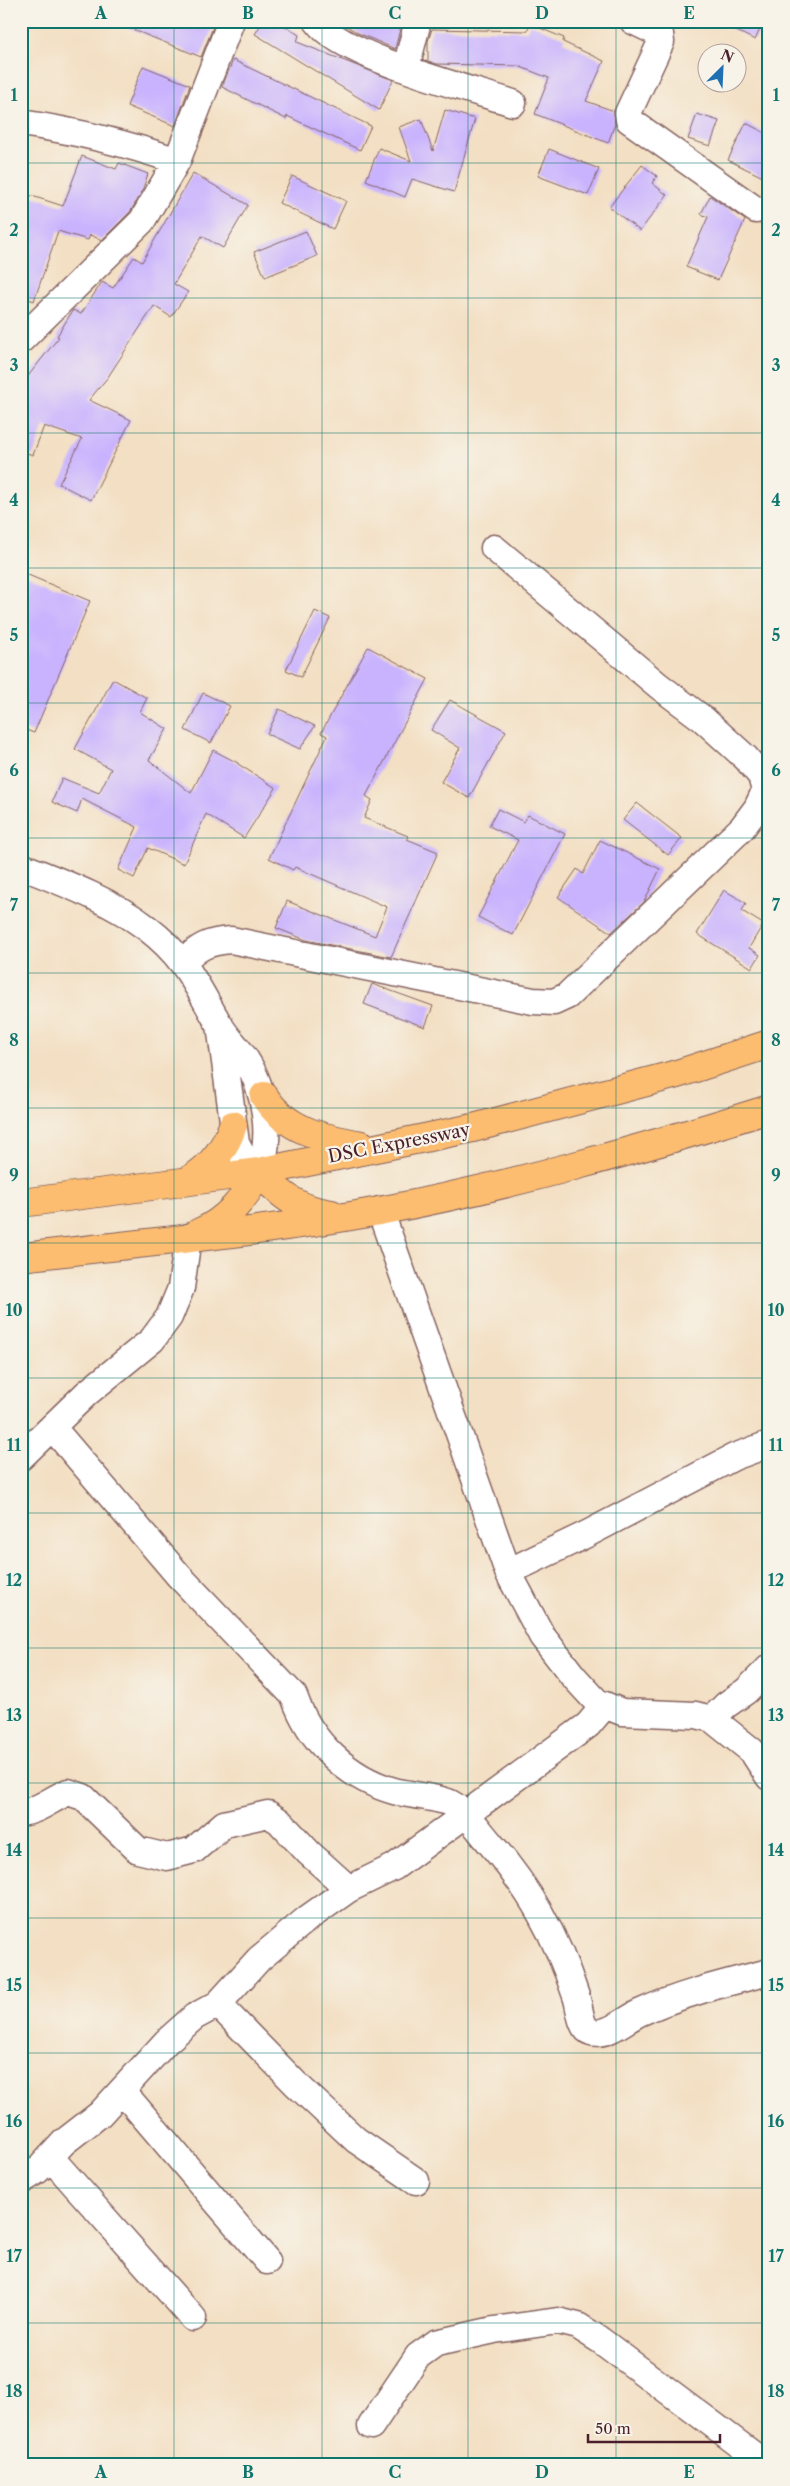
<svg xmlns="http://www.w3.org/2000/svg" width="790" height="2486" font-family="'Libre Caslon Text',serif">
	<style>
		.building { fill: #c9b3fe }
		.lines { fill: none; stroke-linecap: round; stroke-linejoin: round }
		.minor-casing { stroke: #856260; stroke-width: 29 }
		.major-casing { stroke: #856260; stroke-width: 30 }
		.minor { stroke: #fff; stroke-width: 26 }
		.major { stroke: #fcbd6f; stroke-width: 28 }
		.grid { fill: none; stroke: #0f766e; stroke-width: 1; stroke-opacity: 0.55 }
		.labels { text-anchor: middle; stroke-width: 4.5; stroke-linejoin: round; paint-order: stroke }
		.street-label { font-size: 18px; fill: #4a1f2b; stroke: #f7f3e8 }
		.neatline { fill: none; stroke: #0f766e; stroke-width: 2 }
		.grid-label { font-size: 16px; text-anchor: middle; font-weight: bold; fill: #0f766e }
	</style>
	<rect width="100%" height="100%" fill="#f7f3e8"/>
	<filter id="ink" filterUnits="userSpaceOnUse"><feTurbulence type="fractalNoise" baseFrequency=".02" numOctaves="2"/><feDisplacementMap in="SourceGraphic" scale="10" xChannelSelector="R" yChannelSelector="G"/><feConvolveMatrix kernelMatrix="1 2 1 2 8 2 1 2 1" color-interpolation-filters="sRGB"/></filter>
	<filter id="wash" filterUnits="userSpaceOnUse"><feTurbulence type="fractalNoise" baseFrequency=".0096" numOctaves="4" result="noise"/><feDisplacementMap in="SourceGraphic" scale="20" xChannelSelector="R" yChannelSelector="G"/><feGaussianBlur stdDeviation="1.12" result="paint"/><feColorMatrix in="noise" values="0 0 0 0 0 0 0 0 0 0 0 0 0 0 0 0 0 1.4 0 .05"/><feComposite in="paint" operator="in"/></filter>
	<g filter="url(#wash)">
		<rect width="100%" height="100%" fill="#f3dfc3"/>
		<g id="blocks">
			<path class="building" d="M200,21L213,27L201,57L114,22Z
				M263,21H277L299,35L297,42L393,80L379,110L255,34Z
				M339,21H402L395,49L358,33Z
				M716,21H764L755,40Z
				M530,24L564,38L563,42L604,61L586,101L614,111L615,124L608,143L535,114L549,78L518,66L437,64L428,61V41L432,29L527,31Z
				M233,60L371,126L360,150L287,116L286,119L222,87Z
				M143,66L190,85L175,126L127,106Z
				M445,110L475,119L454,192L412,179L405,197L366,180L379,148L411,161L399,127L421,119L433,151Z
				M697,114L719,121L710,146L688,139Z
				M746,123L769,135V180L728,160Z
				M549,149L599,169L588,195L538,176Z
				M82,156L116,169L119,163L148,174L141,194L130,212L102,240L90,235L88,240L58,231L34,301L21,296V248L30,222L22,220L29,195L63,206Z
				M642,165L657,176L652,183L667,195L640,231L609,207Z
				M193,173L248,205L223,248L202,236L174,284L188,292L171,317L154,306L108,377L89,400L131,420L91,500L59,484L82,439L44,426L33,455L21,451V385L59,337L57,336L73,310L81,314L102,282L113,288L134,257L142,262Z
				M292,176L346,201L333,229L279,203Z
				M710,196L745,220L718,280L686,267L708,217L701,214Z
				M306,231L317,256L265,277L254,252Z
				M21,572L90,601L34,733L21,728Z
				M315,611L330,618L301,677L286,670Z
				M368,647L428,679L366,796L372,800L364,818L408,836L407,839L438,852L391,957L306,940L276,928L287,901L375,936L387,907L295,867L293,870L269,858L327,736L321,733Z
				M113,679L147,698L140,712L167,729L149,760L191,793L213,750L238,763V764L276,788L244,838L206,814L184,864L148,848L134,878L118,870L137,827L82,799L77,813L52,802L62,778L99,793L111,769L75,749Z
				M203,693L230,706L211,743L185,730Z
				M450,700L506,731L469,798L441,782L460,748L431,730Z
				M279,709L315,726L300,749L267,734Z
				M637,803L682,838L668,855L623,820Z
				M498,809L524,822L528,815L565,834L513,935L478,917L518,840L489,826Z
				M600,840L660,869L644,902L611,933L558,897L577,869L583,874Z
				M724,890L746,903L742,911L763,924L749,948L760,955L752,968L697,934Z
				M372,984L433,1006L425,1027L364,1004Z"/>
		</g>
	</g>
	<g filter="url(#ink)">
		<use href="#blocks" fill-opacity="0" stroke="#856260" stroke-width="1"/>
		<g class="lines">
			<g class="minor-casing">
				<path id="minor" d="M317,21C340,56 470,89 513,103
					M633,21L660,34L661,42L628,113L629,120L756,210
					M406,68L418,21
					M21,123C75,131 126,143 177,161
					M21,340L142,221L177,161L231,21
					M21,866C64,883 110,900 147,928C186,958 195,983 219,1024C226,1037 238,1047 246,1060C266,1091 273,1138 259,1172L243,1157L236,1143L220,1025
					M183,962C200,946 207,942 231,940L533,1001L554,1002L567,996L742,828L757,808L765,791L761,776L746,758L703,719L659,686L494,548
					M380,1210L508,1572L542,1636L573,1676L597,1702L622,1712L696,1715L712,1719L752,1751L769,1777
					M52,1427L179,1576L294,1696C310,1742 348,1778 394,1791C409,1795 438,1797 450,1803C467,1812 477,1828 490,1843C531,1891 556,1935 576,1996C580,2006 580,2029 591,2032C607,2037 626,2019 639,2013C680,1994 726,1983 769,1972
					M21,1457L87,1393L152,1340L169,1317L181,1288L188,1237
					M508,1572L587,1534L734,1457L769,1444
					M712,1719L726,1705L746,1691L769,1668
					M21,1813C39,1811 51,1799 68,1792L83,1797L138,1850L167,1857L194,1850L224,1824L268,1814L279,1821L309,1853L349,1889
					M218,2004L296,2084L356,2140L416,2181
					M123,2092L267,2261
					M51,2158L193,2318
					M21,2181L38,2170L64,2142L100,2114L166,2042L194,2017L218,2004L259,1959L308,1918L349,1889L394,1867L588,1725L605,1705
					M371,2426L418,2356L436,2343L494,2330L558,2321L578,2326L600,2340L767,2465"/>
			</g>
			<g class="major-casing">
				<path id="major" d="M264,1096C286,1131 323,1138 362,1145
					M189,1180C211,1167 225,1150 233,1125
					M21,1203L259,1172L473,1128L677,1074L769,1044
					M198,1233C227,1221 245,1198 259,1172C282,1196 297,1209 332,1214
					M21,1257C140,1243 261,1233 379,1211C511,1186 641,1149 769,1109"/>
			</g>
			<use href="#minor" class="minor"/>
			<use href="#major" class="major"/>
		</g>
	</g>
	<path class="grid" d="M174,21V2465M322,21V2465M468,21V2465M616,21V2465M21,163H769M21,298H769M21,433H769M21,568H769M21,703H769M21,838H769M21,973H769M21,1108H769M21,1243H769M21,1378H769M21,1513H769M21,1648H769M21,1783H769M21,1918H769M21,2053H769M21,2188H769M21,2323H769"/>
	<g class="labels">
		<g class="street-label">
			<text transform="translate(399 1143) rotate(-11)" y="6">DSC Expressway</text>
		</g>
	</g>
	<rect width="790" height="2486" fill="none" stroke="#f7f3e8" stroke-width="55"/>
	<g transform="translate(722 68) rotate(24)"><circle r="24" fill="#f7f3e8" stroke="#b29e9c"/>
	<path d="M0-4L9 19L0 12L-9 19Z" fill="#1f6fb2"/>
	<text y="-8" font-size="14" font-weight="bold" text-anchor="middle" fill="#4a1f2b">N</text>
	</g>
	<path d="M588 2434v8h132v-8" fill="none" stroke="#4a1f2b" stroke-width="2.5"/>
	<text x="595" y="2434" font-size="15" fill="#4a1f2b" stroke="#f7f3e8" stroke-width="4" paint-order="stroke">50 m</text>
	<rect x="28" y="28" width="734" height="2430" class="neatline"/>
	<g class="grid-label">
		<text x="101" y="19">A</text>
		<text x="248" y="19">B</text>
		<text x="395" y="19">C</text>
		<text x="542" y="19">D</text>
		<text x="689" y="19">E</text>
		<text x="14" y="101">1</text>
		<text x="776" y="101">1</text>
		<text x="14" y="236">2</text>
		<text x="776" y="236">2</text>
		<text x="14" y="371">3</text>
		<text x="776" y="371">3</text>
		<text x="14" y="506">4</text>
		<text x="776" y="506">4</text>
		<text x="14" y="641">5</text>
		<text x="776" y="641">5</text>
		<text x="14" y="776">6</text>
		<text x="776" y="776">6</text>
		<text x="14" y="911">7</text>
		<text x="776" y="911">7</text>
		<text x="14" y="1046">8</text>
		<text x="776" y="1046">8</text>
		<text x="14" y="1181">9</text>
		<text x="776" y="1181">9</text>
		<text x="14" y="1316">10</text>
		<text x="776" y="1316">10</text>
		<text x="14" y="1451">11</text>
		<text x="776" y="1451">11</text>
		<text x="14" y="1586">12</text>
		<text x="776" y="1586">12</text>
		<text x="14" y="1721">13</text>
		<text x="776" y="1721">13</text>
		<text x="14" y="1856">14</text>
		<text x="776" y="1856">14</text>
		<text x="14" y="1991">15</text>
		<text x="776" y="1991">15</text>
		<text x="14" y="2127">16</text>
		<text x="776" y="2127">16</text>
		<text x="14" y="2262">17</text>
		<text x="776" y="2262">17</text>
		<text x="14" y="2397">18</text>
		<text x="776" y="2397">18</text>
		<text x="101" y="2478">A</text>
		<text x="248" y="2478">B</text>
		<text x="395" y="2478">C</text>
		<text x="542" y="2478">D</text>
		<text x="689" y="2478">E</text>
	</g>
</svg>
